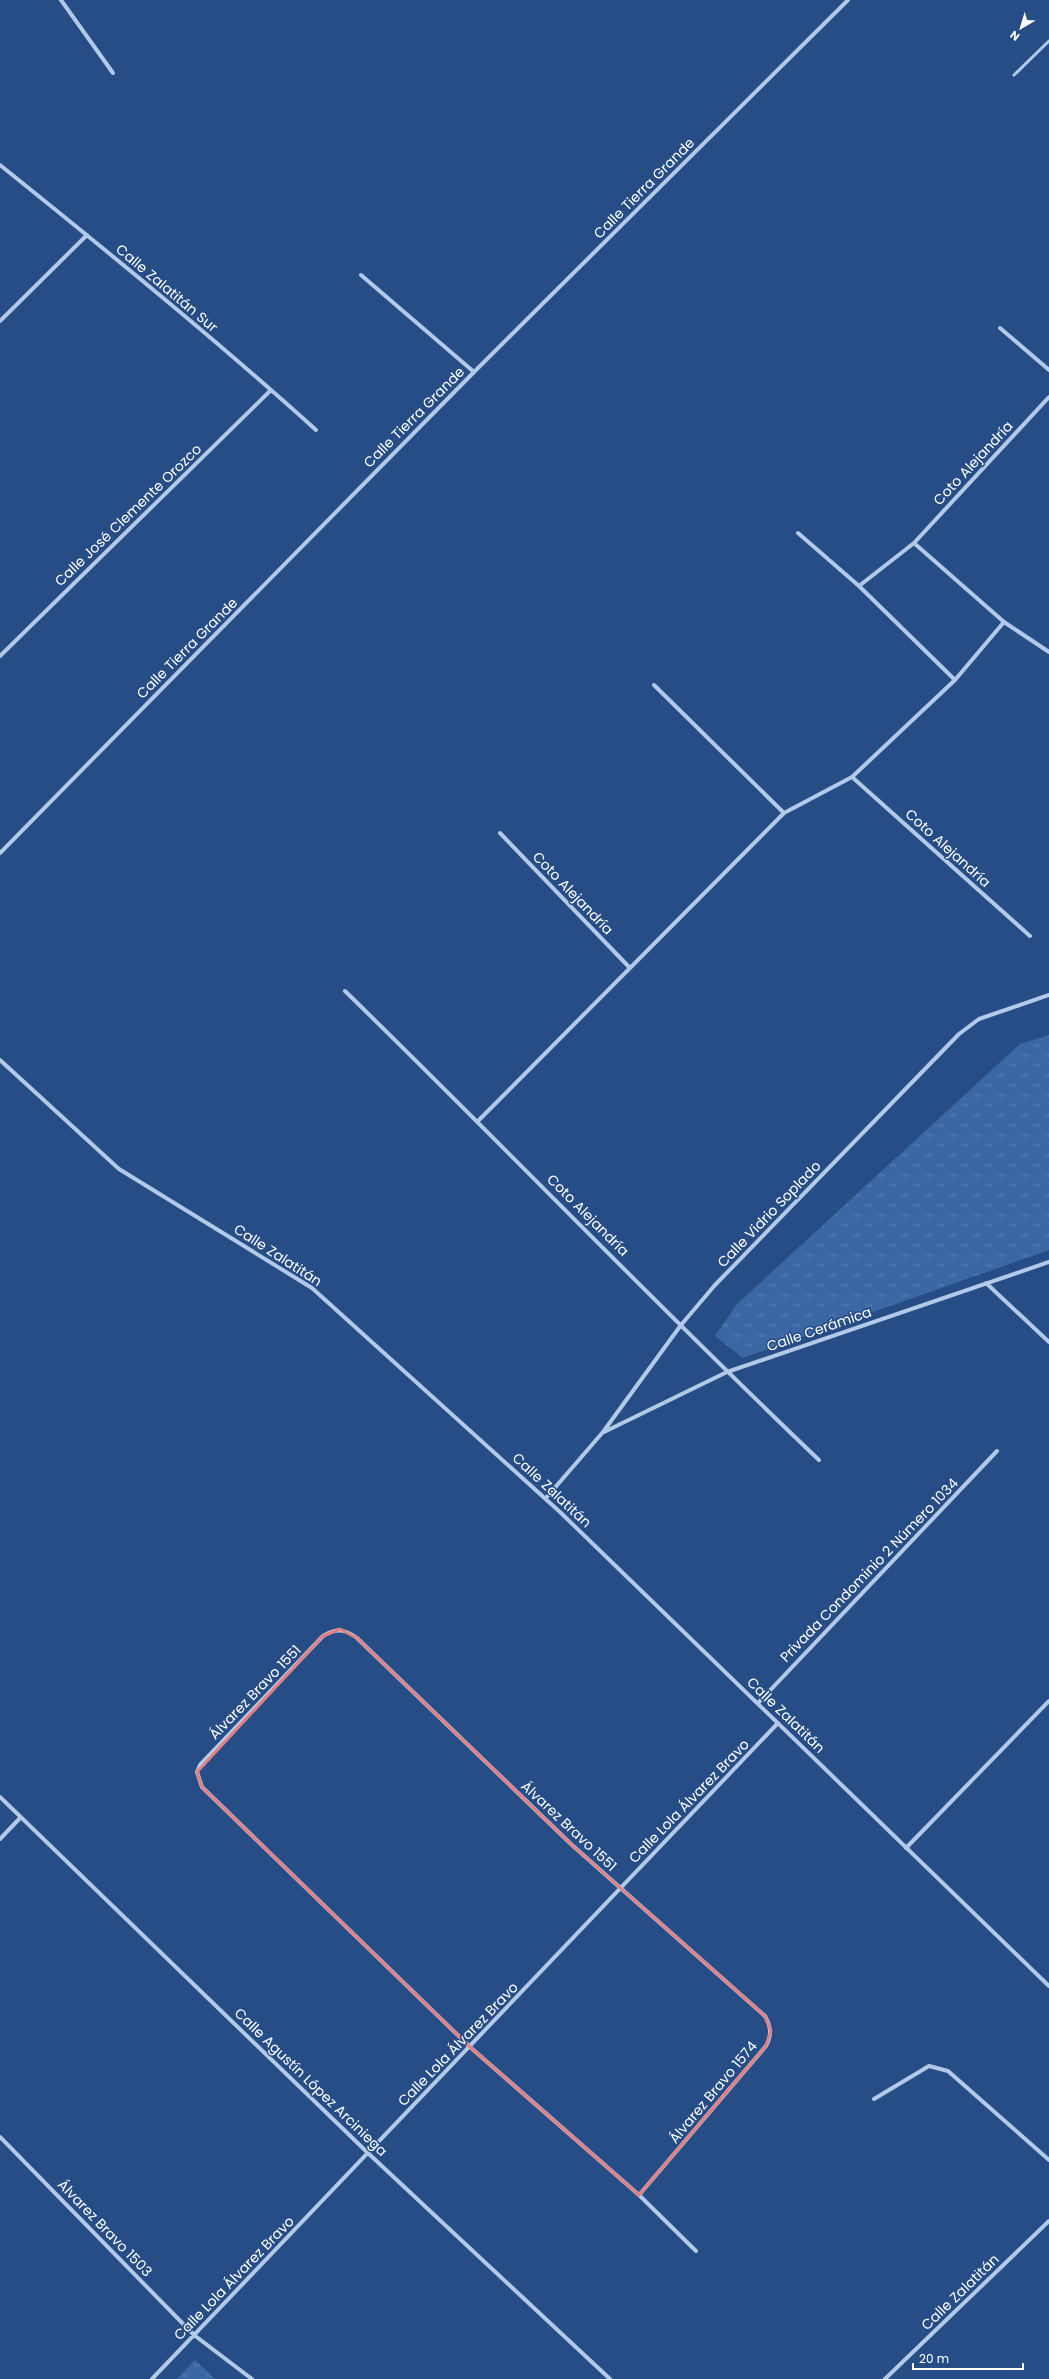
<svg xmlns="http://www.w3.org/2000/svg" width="1049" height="2379" font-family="Poppins,sans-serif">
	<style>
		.grass { fill: url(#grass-tufts) }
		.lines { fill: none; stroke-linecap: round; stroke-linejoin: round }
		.lane { stroke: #b3c9e8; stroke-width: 3 }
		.street { stroke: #b3c9e8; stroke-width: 4 }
		.marked { fill: none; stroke: #e67e7e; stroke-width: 3; stroke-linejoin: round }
		.labels { text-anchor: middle; stroke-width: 3; stroke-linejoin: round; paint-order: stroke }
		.street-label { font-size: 14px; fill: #fff; stroke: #274d87 }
	</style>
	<defs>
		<pattern id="grass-tufts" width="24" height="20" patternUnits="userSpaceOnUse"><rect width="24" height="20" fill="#3b67a4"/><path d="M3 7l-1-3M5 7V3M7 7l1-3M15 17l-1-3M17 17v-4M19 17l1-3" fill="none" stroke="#587eb2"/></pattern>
	</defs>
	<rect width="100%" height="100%" fill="#274d87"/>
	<path class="grass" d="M1049,1035V1250L743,1358L715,1336L737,1304L1020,1044Z
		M195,2360L215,2379H177Z"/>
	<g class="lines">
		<path class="lane" d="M1014,75L1049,41"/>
		<path class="street" d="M61,0L113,73
			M0,165C107,251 214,338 316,430
			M361,275L474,372
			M0,321L87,235
			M1000,328L1049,370
			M798,533L859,586L955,680
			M914,543L1004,622L1049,652
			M859,586L914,543L1049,397
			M0,656L271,390
			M654,685L784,813
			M852,777L1030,936
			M500,833L630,968
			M0,853L474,372L848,0
			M345,991C504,1146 658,1307 819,1460
			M0,1060L119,1169L312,1288L560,1512L1049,1986
			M478,1121L784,813L852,777L955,680L1004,622
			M986,1283L1049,1342
			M604,1432L727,1372L1049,1262
			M546,1498L603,1432L681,1325L715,1285L959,1034L979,1019L1049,995
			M758,1703L997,1451
			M0,1797L369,2154L610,2379
			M0,1839L21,1817
			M906,1848L1049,1701
			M874,2099L929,2066L948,2071L1049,2160
			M0,2137L194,2335L252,2379
			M639,2195L766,2046C772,2035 771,2027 765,2016L572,1845L357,1638C345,1629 336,1628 323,1636L200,1765L197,1772L202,1787L470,2047L639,2195L696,2251
			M152,2379L778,1723
			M885,2379L1049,2221"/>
	</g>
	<path class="marked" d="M340,1629L357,1638L572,1845L765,2016L771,2031L766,2046L639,2195L470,2047L202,1787L197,1772L323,1636Z"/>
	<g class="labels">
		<g class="street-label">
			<text transform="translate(644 188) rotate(-45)" y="5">Calle Tierra Grande</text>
			<text transform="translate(167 288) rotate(40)" y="5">Calle Zalatitán Sur</text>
			<text transform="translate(414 417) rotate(-45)" y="5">Calle Tierra Grande</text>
			<text transform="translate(973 463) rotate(-47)" y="5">Coto Alejandría</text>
			<text transform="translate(128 515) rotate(-44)" y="5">Calle José Clemente Orozco</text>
			<text transform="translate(187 648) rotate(-45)" y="5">Calle Tierra Grande</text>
			<text transform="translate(948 848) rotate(42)" y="5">Coto Alejandría</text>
			<text transform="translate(573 893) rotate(46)" y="5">Coto Alejandría</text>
			<text transform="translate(769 1214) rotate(-46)" y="5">Calle Vidrio Soplado</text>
			<text transform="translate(588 1215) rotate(45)" y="5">Coto Alejandría</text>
			<text transform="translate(278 1255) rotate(33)" y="5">Calle Zalatitán</text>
			<text transform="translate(819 1329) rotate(-19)" y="5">Calle Cerámica</text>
			<text transform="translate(552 1490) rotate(43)" y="5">Calle Zalatitán</text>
			<text transform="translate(869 1570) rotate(-46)" y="5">Privada Condominio 2 Número 1034</text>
			<text transform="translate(255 1692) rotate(-46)" y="5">Álvarez Bravo 1551</text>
			<text transform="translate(786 1715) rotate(44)" y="5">Calle Zalatitán</text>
			<text transform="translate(689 1801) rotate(-46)" y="5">Calle Lola Álvarez Bravo</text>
			<text transform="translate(569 1826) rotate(43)" y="5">Álvarez Bravo 1551</text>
			<text transform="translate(458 2044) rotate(-46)" y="5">Calle Lola Álvarez Bravo</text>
			<text transform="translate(311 2082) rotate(44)" y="5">Calle Agustín López Arciniega</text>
			<text transform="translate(713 2092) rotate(-50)" y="5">Álvarez Bravo 1574</text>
			<text transform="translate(105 2228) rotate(46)" y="5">Álvarez Bravo 1503</text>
			<text transform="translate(234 2278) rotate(-46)" y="5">Calle Lola Álvarez Bravo</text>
			<text transform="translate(960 2292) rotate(-44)" y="5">Calle Zalatitán</text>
		</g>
	</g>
	<g transform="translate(1021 28) rotate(218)" stroke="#274d87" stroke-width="3" paint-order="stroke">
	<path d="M0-3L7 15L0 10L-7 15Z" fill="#ffffff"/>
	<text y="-6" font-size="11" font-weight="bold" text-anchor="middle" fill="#ffffff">N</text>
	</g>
	<path d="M913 2363v6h110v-6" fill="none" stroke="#ffffff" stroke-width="2"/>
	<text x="919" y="2363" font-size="12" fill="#ffffff" stroke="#274d87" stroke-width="3" paint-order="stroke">20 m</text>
</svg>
